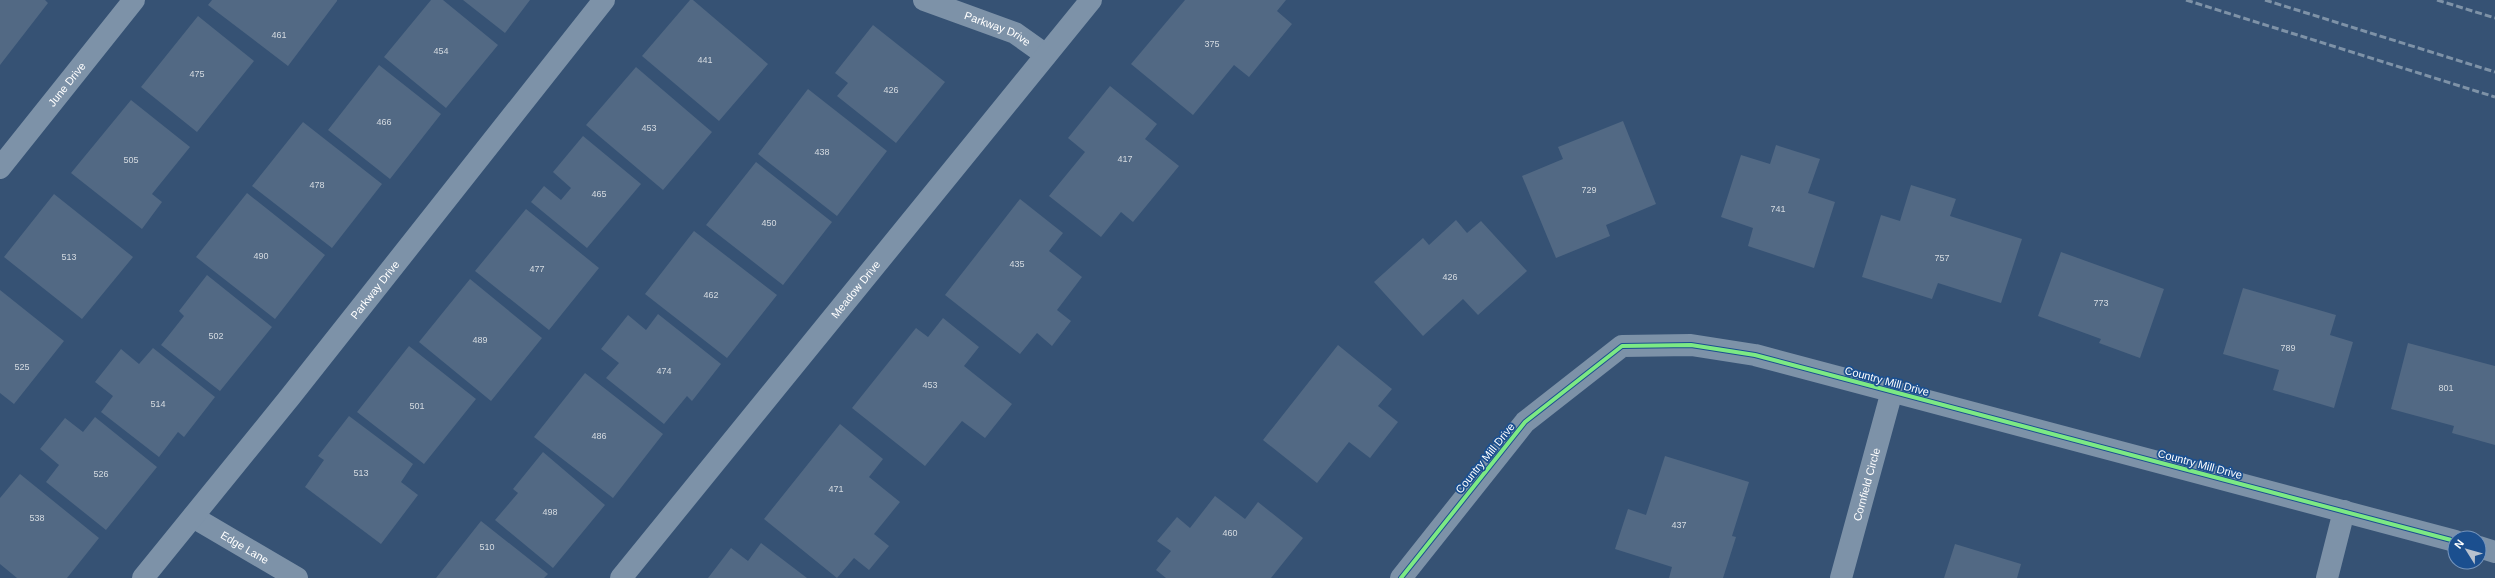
<svg xmlns="http://www.w3.org/2000/svg" width="2495" height="578" font-family="Helvetica,sans-serif">
	<style>
		.building { fill: #526984 }
		.lines { fill: none; stroke-linecap: round; stroke-linejoin: round }
		.service { stroke: #7d92a8; stroke-width: 22 }
		.minor { stroke: #7d92a8; stroke-width: 22 }
		.rail { stroke: #7e92a7; stroke-width: 3; stroke-dasharray: 7 3; stroke-linecap: butt }
		.cycleway-casing { stroke: #1b4f8f; stroke-width: 6 }
		.cycleway { stroke: #7ce984; stroke-width: 4 }
		.labels { text-anchor: middle; stroke-width: 3.5; stroke-linejoin: round; paint-order: stroke }
		.number-label { font-size: 9px; fill: #d4dae0 }
		.street-label { font-size: 11px; fill: #fff; stroke: #1b4f8f }
	</style>
	<rect width="100%" height="100%" fill="#365274"/>
	<path class="building" d="M0,0H45L48,3L0,65Z
		M212,0H337V1L288,66L208,5Z
		M431,0H443L498,45L446,108L384,57Z
		M463,0H530L505,33Z
		M690,0H693L768,64L719,121L642,56Z
		M1185,0H1286L1277,11L1292,24L1249,77L1234,65L1193,115L1131,64Z
		M198,16L254,61L197,132L141,87Z
		M873,25L945,82L896,143L837,96L848,83L835,73Z
		M379,65L441,114L390,179L328,130Z
		M636,67L712,132L663,190L586,125Z
		M1110,86L1157,124L1145,139L1179,166L1133,222L1121,212L1101,237L1049,196L1085,152L1068,138Z
		M808,89L887,151L837,216L758,154Z
		M131,100L190,147L152,194L162,202L142,229L71,173Z
		M1623,121L1656,204L1606,225L1610,236L1556,258L1522,176L1563,159L1558,147Z
		M303,122L382,184L332,248L252,186Z
		M583,136L641,184L587,248L531,202L544,186L561,200L571,188L553,172Z
		M1776,145L1820,159L1808,193L1835,202L1814,268L1748,246L1753,228L1721,217L1741,155L1770,164Z
		M756,162L832,222L783,285L706,225Z
		M1911,185L1956,199L1950,216L2022,239L2001,303L1938,283L1932,299L1862,277L1881,215L1900,221Z
		M247,193L325,255L275,319L196,257Z
		M54,194L133,257L82,319L4,257Z
		M1020,199L1063,233L1049,251L1082,277L1057,310L1071,321L1052,346L1037,333L1020,354L945,295Z
		M526,209L599,268L549,330L475,271Z
		M1456,220L1467,233L1481,221L1527,271L1478,315L1463,299L1423,336L1374,282L1423,238L1429,245Z
		M694,231L777,295L727,358L645,294Z
		M2061,252L2164,289L2140,358L2099,343L2101,339L2038,316Z
		M207,275L272,327L220,391L161,345L184,316L179,311Z
		M470,279L542,338L491,401L419,342Z
		M2243,288L2336,315L2330,335L2353,342L2334,408L2273,390L2279,370L2223,354Z
		M0,290L64,341L14,404L0,393Z
		M658,314L721,364L692,401L687,396L664,424L606,378L619,363L601,349L628,315L646,330Z
		M943,318L979,347L964,366L1012,404L985,438L962,421L925,466L852,408L916,328L928,337Z
		M2408,343L2495,366V445L2452,433L2454,426L2391,409Z
		M1338,345L1392,389L1378,406L1398,422L1370,458L1349,442L1317,483L1263,440Z
		M409,346L476,399L424,464L357,412Z
		M153,348L215,397L184,437L178,432L159,457L101,412L113,396L95,382L121,349L139,364Z
		M585,373L663,434L613,498L534,437Z
		M349,416L413,464L401,482L418,495L381,544L305,487L324,460L318,456Z
		M95,417L157,467L106,530L46,482L59,465L40,449L65,418L83,432Z
		M840,424L883,459L869,477L900,502L874,534L889,546L869,570L854,558L837,578L764,519Z
		M543,452L605,505L553,568L495,520L518,493L513,489Z
		M1665,456L1749,482L1732,536L1736,537L1723,578H1669L1672,567L1615,549L1628,509L1646,515Z
		M20,474L99,538L67,578H17L0,564V498Z
		M1215,496L1245,519L1258,502L1303,538L1271,578H1166L1156,570L1171,551L1157,541L1177,517L1190,528Z
		M481,521L548,574L544,578H436Z
		M761,543L807,578H708L731,548L748,561Z
		M1955,544L2021,564L2017,578H1944Z"/>
	<g class="lines">
		<g class="service">
			<path id="s1" d="M924,0L1015,33L1046,55"/>
			<path id="s2" d="M0,168L134,0"/>
			<path id="s3" d="M193,517L297,578"/>
			<path id="s4" d="M143,578L290,397L604,0"/>
			<path id="s5" d="M621,578L1091,0"/>
		</g>
		<g class="minor">
			<path d="M2479,547L2495,552"/>
			<path d="M1401,578L1525,422L1622,346L1691,345L1755,355L2455,541"/>
			<path id="s6" d="M1841,578L1892,391"/>
			<path d="M2327,578L2344,511"/>
		</g>
		<path class="rail" d="M2186,0L2495,97
			M2265,0L2495,72
			M2437,0L2495,18"/>
		<g class="cycleway-casing">
			<path id="cycleway" d="M1401,578L1525,422L1622,346L1691,345L1755,355L2455,541"/>
		</g>
		<use href="#cycleway" class="cycleway"/>
	</g>
	<g class="labels">
		<g class="number-label">
			<text x="279" y="38">461</text>
			<text x="1212" y="47">375</text>
			<text x="441" y="54">454</text>
			<text x="705" y="63">441</text>
			<text x="197" y="77">475</text>
			<text x="891" y="93">426</text>
			<text x="384" y="125">466</text>
			<text x="649" y="131">453</text>
			<text x="822" y="155">438</text>
			<text x="1125" y="162">417</text>
			<text x="131" y="163">505</text>
			<text x="317" y="188">478</text>
			<text x="1589" y="193">729</text>
			<text x="599" y="197">465</text>
			<text x="1778" y="212">741</text>
			<text x="769" y="226">450</text>
			<text x="261" y="259">490</text>
			<text x="69" y="260">513</text>
			<text x="1942" y="261">757</text>
			<text x="1017" y="267">435</text>
			<text x="537" y="272">477</text>
			<text x="1450" y="280">426</text>
			<text x="711" y="298">462</text>
			<text x="2101" y="306">773</text>
			<text x="216" y="339">502</text>
			<text x="480" y="343">489</text>
			<text x="2288" y="351">789</text>
			<text x="22" y="370">525</text>
			<text x="664" y="374">474</text>
			<text x="930" y="388">453</text>
			<text x="2446" y="391">801</text>
			<text x="158" y="407">514</text>
			<text x="417" y="409">501</text>
			<text x="599" y="439">486</text>
			<text x="361" y="476">513</text>
			<text x="101" y="477">526</text>
			<text x="836" y="492">471</text>
			<text x="550" y="515">498</text>
			<text x="37" y="521">538</text>
			<text x="1679" y="528">437</text>
			<text x="1230" y="536">460</text>
			<text x="487" y="550">510</text>
		</g>
		<g class="street-label">
			<text dy="4" stroke="none"><textPath href="#s1" startOffset="79">Parkway Drive</textPath></text>
			<text dy="4" stroke="none"><textPath href="#s2" startOffset="107">June Drive</textPath></text>
			<text dy="4" stroke="none"><textPath href="#s5" startOffset="372">Meadow Drive</textPath></text>
			<text dy="4" stroke="none"><textPath href="#s4" startOffset="370">Parkway Drive</textPath></text>
			<text transform="translate(1887 381) rotate(15)" y="4">Country Mill Drive</text>
			<text transform="translate(1485 458) rotate(-51)" y="4">Country Mill Drive</text>
			<text transform="translate(2200 464) rotate(15)" y="4">Country Mill Drive</text>
			<text dy="4" stroke="none"><textPath href="#s6" startOffset="97">Cornfield Circle</textPath></text>
			<text dy="4" stroke="none"><textPath href="#s3" startOffset="60">Edge Lane</textPath></text>
		</g>
	</g>
	<g transform="translate(2467 550) rotate(307)"><circle r="19" fill="#1b4f8f" stroke="#7695bc"/>
	<path d="M0-3L7 15L0 10L-7 15Z" fill="#b9c2ce"/>
	<text y="-6" font-size="11" font-weight="bold" text-anchor="middle" fill="#ffffff">N</text>
	</g>
</svg>
